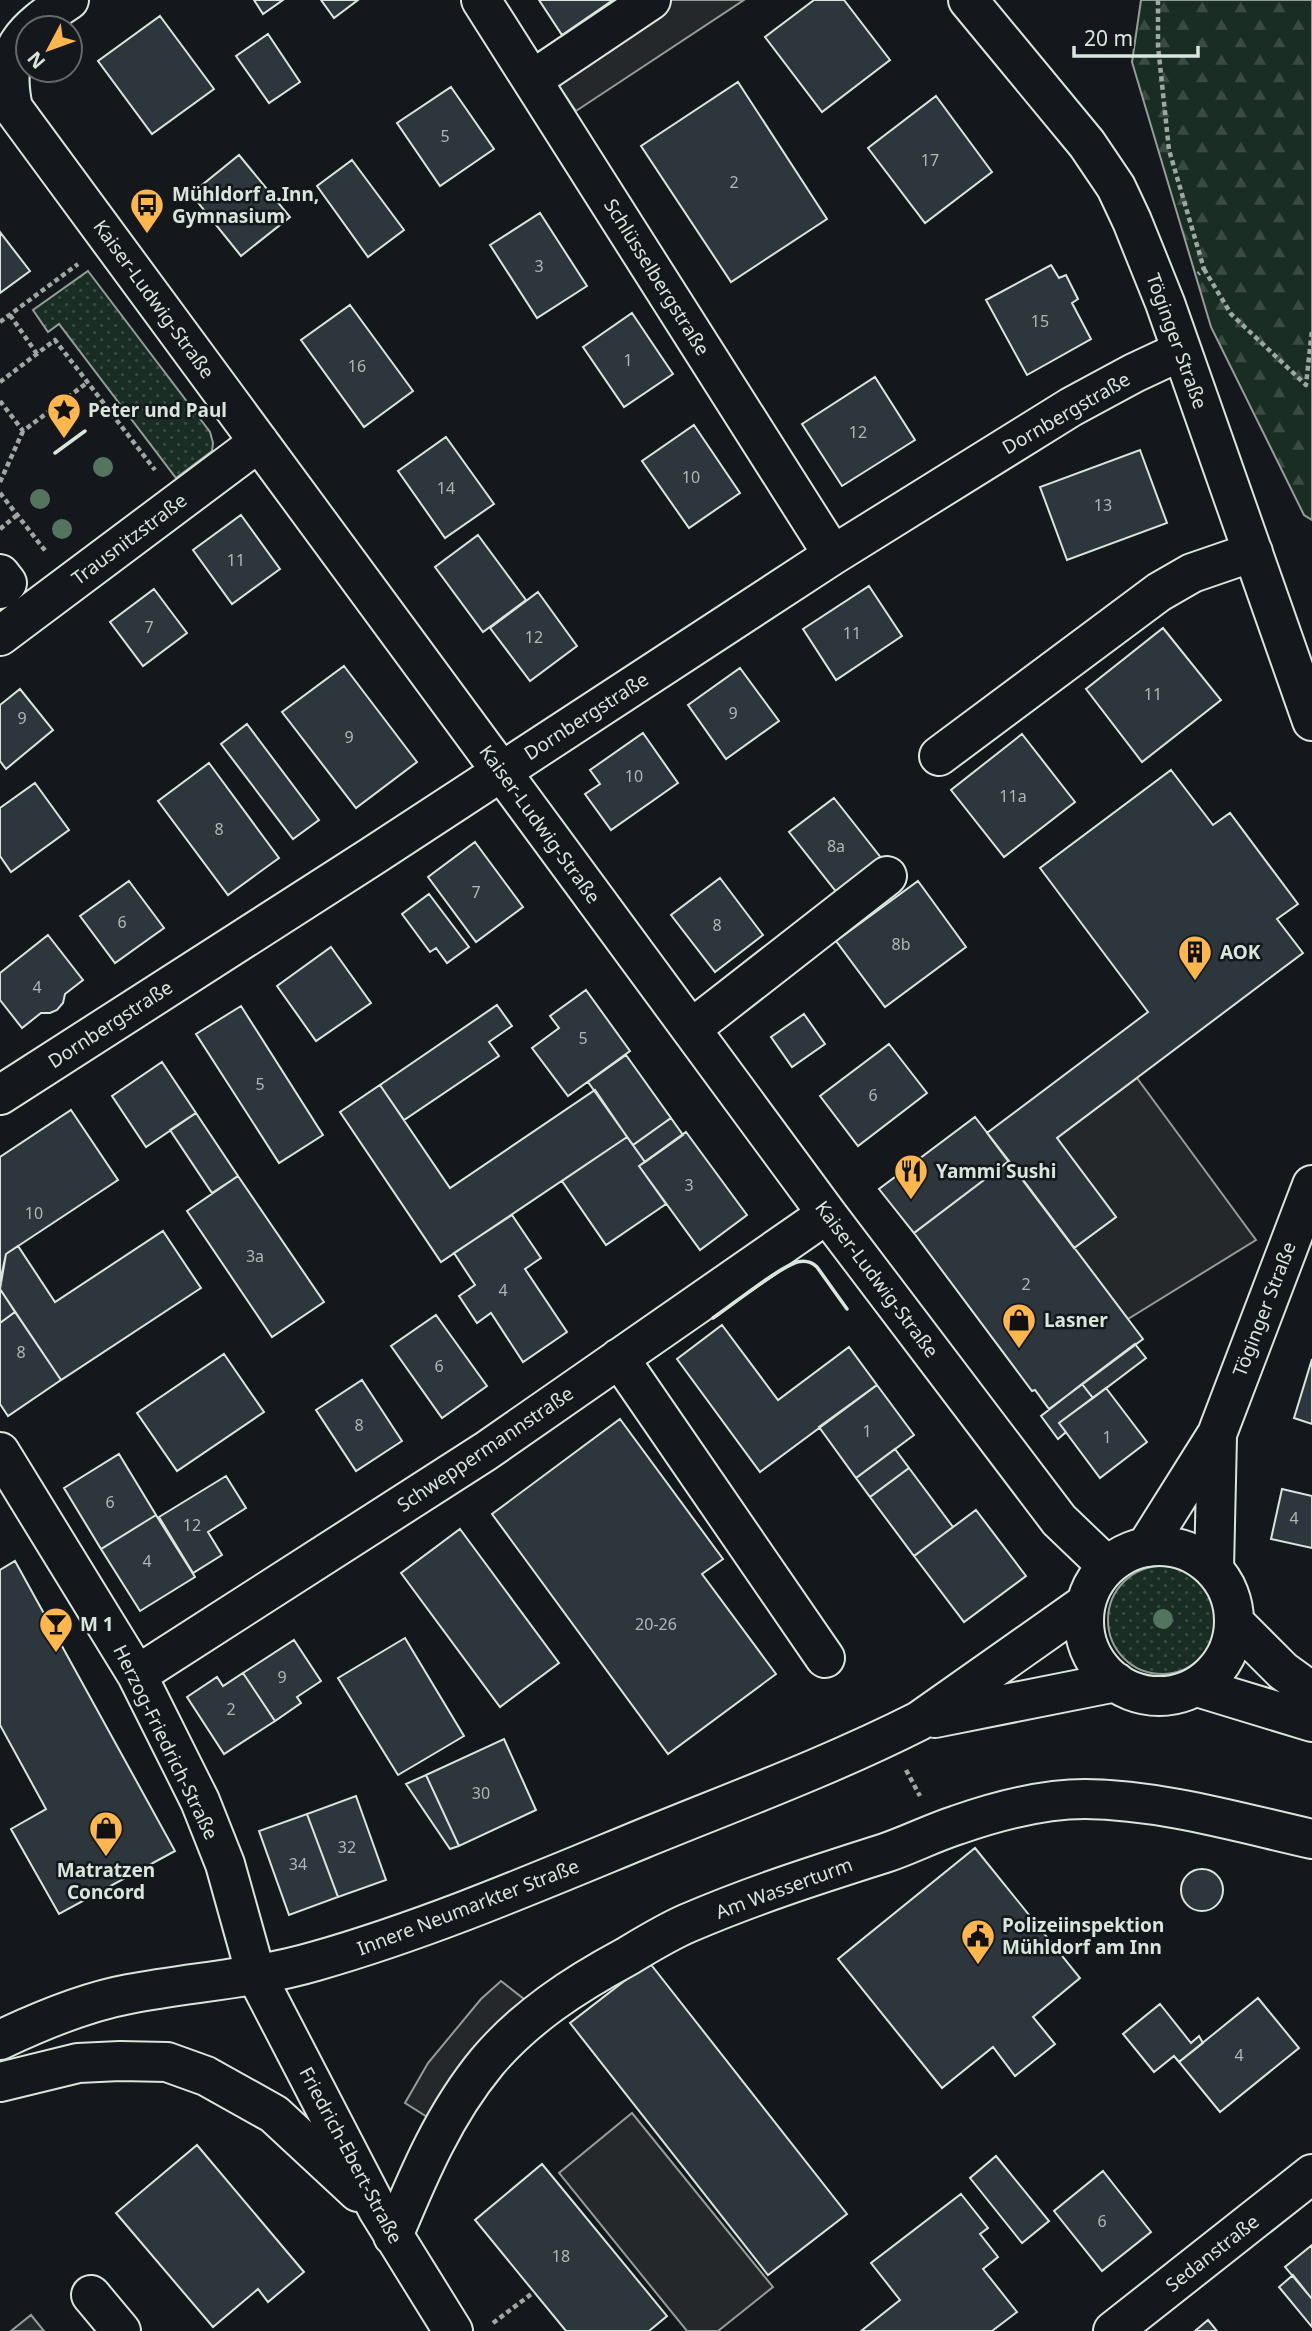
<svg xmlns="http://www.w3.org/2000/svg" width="1312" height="2331" font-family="'Noto Sans',sans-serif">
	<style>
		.grass { fill: url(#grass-dots); stroke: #939e99; stroke-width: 2 }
		.forest { fill: url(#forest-firs); stroke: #939e99; stroke-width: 2 }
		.parking { fill: #24282b; stroke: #939e99; stroke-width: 2 }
		.building { fill: #2c363c; stroke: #d8e6dc; stroke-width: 2 }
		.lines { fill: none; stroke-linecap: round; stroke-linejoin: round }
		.minor-casing { stroke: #d8e6dc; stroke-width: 42 }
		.major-casing { stroke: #d8e6dc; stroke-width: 42 }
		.path { stroke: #9da8a2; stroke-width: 4.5; stroke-dasharray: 5 3.5; stroke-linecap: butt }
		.minor { stroke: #14181c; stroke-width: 38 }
		.major { stroke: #14181c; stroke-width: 38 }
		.wall { stroke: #d8e6dc; stroke-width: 3.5 }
		.tree { fill: #55745f }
		.labels { text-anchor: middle; stroke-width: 5; stroke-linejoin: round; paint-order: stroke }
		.number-label { font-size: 16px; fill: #adbab4 }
		.poi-label { font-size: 19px; font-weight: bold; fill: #d8e6dc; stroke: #14181c; text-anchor: start }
		.street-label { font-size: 19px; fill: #d8e6dc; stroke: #14181c }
	</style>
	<defs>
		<pattern id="grass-dots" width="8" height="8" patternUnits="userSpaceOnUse" patternTransform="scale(1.75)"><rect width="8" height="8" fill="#1a2d24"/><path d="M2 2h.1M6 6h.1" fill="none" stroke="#3b4b43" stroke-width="1.8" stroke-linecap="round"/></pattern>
		<pattern id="forest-firs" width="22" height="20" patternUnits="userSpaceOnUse" patternTransform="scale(1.75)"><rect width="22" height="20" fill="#1a2d24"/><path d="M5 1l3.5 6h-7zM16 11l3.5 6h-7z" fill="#3b4b43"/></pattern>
	</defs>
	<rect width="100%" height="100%" fill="#14181c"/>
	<path class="grass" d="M88,271L210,432L213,443L212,451L176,478L59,324L48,332L33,310Z
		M1108 1620a54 54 0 1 1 108 0a54 54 0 1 1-108 0Z"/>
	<path class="forest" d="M1141,0H1312V520L1304,515L1211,327L1132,62Z"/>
	<path class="parking" d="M615,0H744L576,111L536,53Z
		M1137,1078L1256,1240L1128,1319L1074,1248L1116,1217L1057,1138Z
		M501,1981L529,2003L432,2120L405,2103L428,2063L481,1999Z
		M632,2113L773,2287L718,2331H687L559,2173Z
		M31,2315L44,2331H11Z"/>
	<path class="building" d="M254,0H283L263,14Z
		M321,0H358L334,18Z
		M539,0H613L562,35Z
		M814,0H844L890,60L822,112L765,37Z
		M160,16L214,89L152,134L98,61Z
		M268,34L300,82L269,103L236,56Z
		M738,82L827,219L731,282L641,146Z
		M451,87L494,149L440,186L397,123Z
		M936,96L992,172L925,223L868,148Z
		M239,155L290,217L241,256L191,194Z
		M352,160L404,230L368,257L317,186Z
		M540,213L587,286L537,318L490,245Z
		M0,232L30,271L0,293Z
		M1051,265L1059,278L1066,275L1078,299L1072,303L1091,339L1027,375L986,300Z
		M350,305L413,391L364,427L301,340Z
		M632,313L673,374L624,407L583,347Z
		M875,377L915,440L842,486L802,424Z
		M694,425L740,493L689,528L642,461Z
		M446,437L494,504L445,538L398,471Z
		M1140,450L1167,523L1067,560L1040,487Z
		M241,515L280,569L232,604L193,550Z
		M478,535L526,600L483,632L435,567Z
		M869,586L902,636L836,680L803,629Z
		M154,589L187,633L143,666L110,622Z
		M538,592L577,646L530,681L490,628Z
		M1163,628L1221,700L1142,762L1086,689Z
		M344,666L417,762L356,808L282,712Z
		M740,668L779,721L726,759L688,705Z
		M20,689L53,730L6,769L0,761V705Z
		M247,724L319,820L293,839L221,744Z
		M643,733L678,783L611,830L585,794L600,784L590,770Z
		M1022,734L1075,802L1004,857L951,790Z
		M209,763L279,858L228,895L158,801Z
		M1171,770L1213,825L1230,813L1298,904L1277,919L1303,953L1057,1138L1116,1217L1074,1248L987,1133L1148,1012L1040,868Z
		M35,783L69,830L11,872L0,856V808Z
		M834,798L882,859L838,894L789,832Z
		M475,842L523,907L476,942L428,877Z
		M720,878L763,935L715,972L671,915Z
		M129,881L164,928L115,963L80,916Z
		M918,881L966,947L885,1007L836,941Z
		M429,894L469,947L447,963L436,948L430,952L402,914Z
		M48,935L83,980L65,994L63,1003L57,1010L50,1013H41L22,1028L0,1000V973Z
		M331,947L371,1003L316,1041L277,986Z
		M586,990L630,1051L568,1096L532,1048L559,1028L550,1016Z
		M497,1005L512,1026L489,1042L499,1056L404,1120L380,1085Z
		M241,1006L323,1135L279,1163L196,1034Z
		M804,1014L825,1044L792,1067L771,1037Z
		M889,1044L927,1093L858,1146L820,1096Z
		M626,1055L671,1118L633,1145L588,1082Z
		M162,1062L196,1113L146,1147L112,1096Z
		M380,1085L450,1188L595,1090L627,1137L441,1262L340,1112Z
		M71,1110L118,1180L6,1254L0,1282V1157Z
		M196,1113L238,1176L212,1193L170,1130Z
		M975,1117L1009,1161L914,1233L879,1189Z
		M671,1118L683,1135L645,1162L633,1145Z
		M686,1132L747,1215L700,1250L639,1166Z
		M627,1137L645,1162L639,1166L666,1204L606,1245L562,1181Z
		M1009,1161L1143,1339L1049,1409L1035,1390L1032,1391L914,1233Z
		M238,1176L324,1302L272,1337L187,1211Z
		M512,1215L541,1258L525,1269L567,1332L523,1362L491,1313L477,1323L459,1296L475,1285L454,1253Z
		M163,1231L201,1288L61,1380L0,1289L6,1254L18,1246L55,1302Z
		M0,1289L15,1312L0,1323Z
		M15,1312L61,1380L8,1416L0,1404V1323Z
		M436,1315L487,1386L442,1418L391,1346Z
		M722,1325L778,1400L849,1347L877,1385L760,1472L677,1359Z
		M1135,1344L1146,1358L1093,1398L1082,1384Z
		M224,1354L264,1412L177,1471L137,1413Z
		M1312,1359V1424L1294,1418Z
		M362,1380L402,1441L356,1471L316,1410Z
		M1082,1384L1093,1398L1059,1423L1066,1432L1058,1439L1041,1416Z
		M877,1385L914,1435L856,1478L819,1427Z
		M1106,1388L1147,1442L1100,1478L1059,1423Z
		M620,1419L723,1559L702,1574L776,1674L668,1754L492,1514Z
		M895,1449L909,1468L870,1497L856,1478Z
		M119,1454L156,1515L101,1549L64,1488Z
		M909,1468L953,1527L914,1556L870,1497Z
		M226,1476L246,1508L208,1532L222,1555L193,1573L159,1517Z
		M1282,1489L1312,1496V1548L1271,1539Z
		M976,1510L1026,1576L964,1622L914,1556Z
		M156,1515L195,1577L140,1611L101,1549Z
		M460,1529L559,1663L500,1707L401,1573Z
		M15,1561L175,1851L59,1914L11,1829L46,1809L0,1725V1570Z
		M405,1638L464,1736L398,1775L338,1678Z
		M294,1640L321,1681L297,1697L301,1703L275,1721L243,1673Z
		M243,1673L275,1721L224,1754L187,1697L217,1677L223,1686Z
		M504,1739L536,1810L459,1846L426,1775Z
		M426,1775L459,1846L450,1849L406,1784Z
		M356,1796L386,1880L338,1897L307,1814Z
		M307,1814L338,1897L289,1915L259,1831Z
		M975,1848L1080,1978L1033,2017L1055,2044L1015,2076L993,2047L942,2088L838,1959Z
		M1181 1890a21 21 0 1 1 42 0a21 21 0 1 1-42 0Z
		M649,1962L847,2214L768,2275L570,2023Z
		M1258,1998L1299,2048L1220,2112L1179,2062Z
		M1160,2004L1191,2043L1199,2036L1203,2043L1179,2062L1174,2056L1154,2072L1123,2034Z
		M197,2145L304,2272L268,2302L258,2289L213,2327L116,2213Z
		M996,2156L1049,2221L1022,2243L970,2178Z
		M542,2164L667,2316L649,2331H566L475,2220Z
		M1103,2171L1151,2232L1102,2271L1054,2211Z
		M961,2194L988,2228L980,2234L998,2257L983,2269L1017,2312L992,2331H861L900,2300L871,2263Z
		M1312,2245V2299L1285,2267Z
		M1293,2275L1312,2299V2327L1279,2287Z
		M1208,2320L1217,2331H1195Z"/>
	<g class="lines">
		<g class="minor-casing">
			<path id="minor" d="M69,0C24,30 0,48 13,108L827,1214L1059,1520L1107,1566
				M481,0L833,555
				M968,0L1087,144L1116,187L1132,221L1165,303L1312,721
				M532,80L651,0
				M0,574L7,583L0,589
				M0,636L259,442
				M939,756L1159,592L1192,573L1253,552
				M691,1029L887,876
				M0,1095L371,857L833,555L1071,407L1134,373L1181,351
				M619,1358L825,1658
				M0,1452L137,1675L200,1801L225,1864L256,1975L378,2210L453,2331
				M1146,1547L1217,1434L1312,1185
				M1214,1569L1217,1436
				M137,1675L486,1451L827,1214
				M0,2082L78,2063L120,2061L167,2062L206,2076L274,2114L358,2192
				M393,2236C419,2174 444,2114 487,2062C525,2017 574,1985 626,1957C646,1945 667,1932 688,1923C753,1895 819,1874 885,1853C909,1845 932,1833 957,1825C997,1811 1042,1799 1085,1799C1162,1800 1237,1822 1312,1839
				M91,2295L121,2331
				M1113,2331L1312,2174"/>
		</g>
		<g class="major-casing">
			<path id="major" d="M1084 1621a75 75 0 1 1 150 0a75 75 0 1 1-150 0Z
				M1235,1623L1283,1671L1312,1692
				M1197,1687L1312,1722
				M935,1718L1116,1682
				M0,2040C40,2021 85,2002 129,1994C191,1982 255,1979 316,1961C428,1929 535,1883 642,1839C735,1801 830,1766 919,1721L1085,1604"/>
		</g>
		<path class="path" d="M1158,0V46L1169,150L1204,269L1198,274
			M1204,269L1231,314L1306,385L1312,330
			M10,315L37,354
			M0,322L78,264
			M0,382L55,340L155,470
			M0,401L23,431L88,382
			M0,482L23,431
			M0,493L47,553
			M0,529L17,515
			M906,1770L920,1796
			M493,2323L534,2292"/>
		<use href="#minor" class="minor"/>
		<use href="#major" class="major"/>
		<path class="wall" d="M55,453L85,431
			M713,1318C732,1305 778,1268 797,1262C805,1260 811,1261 817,1267L847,1309"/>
	</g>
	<g class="tree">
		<circle cx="103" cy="467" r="10"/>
		<circle cx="40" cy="499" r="10"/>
		<circle cx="62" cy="529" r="10"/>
		<circle cx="1163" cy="1619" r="10"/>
	</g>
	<defs>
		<g id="bus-pin" transform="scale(1.75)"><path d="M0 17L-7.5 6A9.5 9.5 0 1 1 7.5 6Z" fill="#ffb74d" stroke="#14181c"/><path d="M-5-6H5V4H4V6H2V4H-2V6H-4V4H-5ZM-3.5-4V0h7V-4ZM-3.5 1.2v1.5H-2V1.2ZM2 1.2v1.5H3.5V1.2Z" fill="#111"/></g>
		<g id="sight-pin" transform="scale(1.75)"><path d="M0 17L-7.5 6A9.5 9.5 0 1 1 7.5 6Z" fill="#ffb74d" stroke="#14181c"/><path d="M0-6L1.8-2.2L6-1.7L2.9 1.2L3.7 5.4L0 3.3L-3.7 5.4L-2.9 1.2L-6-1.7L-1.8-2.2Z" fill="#111"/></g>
		<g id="building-pin" transform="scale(1.75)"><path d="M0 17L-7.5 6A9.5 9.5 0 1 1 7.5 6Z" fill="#ffb74d" stroke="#14181c"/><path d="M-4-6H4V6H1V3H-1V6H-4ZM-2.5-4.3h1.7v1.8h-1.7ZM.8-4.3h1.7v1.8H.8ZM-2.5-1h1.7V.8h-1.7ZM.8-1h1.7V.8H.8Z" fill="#111"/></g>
		<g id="restaurant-pin" transform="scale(1.75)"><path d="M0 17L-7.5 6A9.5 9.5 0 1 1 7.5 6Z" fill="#ffb74d" stroke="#14181c"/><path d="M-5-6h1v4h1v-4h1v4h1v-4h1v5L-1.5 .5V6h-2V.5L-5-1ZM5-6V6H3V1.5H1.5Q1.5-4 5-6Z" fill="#111"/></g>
		<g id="shop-pin" transform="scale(1.75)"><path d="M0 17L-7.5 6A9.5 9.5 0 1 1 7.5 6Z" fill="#ffb74d" stroke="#14181c"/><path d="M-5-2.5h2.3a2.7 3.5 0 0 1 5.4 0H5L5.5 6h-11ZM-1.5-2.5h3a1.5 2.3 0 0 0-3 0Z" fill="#111"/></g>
		<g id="bar-pin" transform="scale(1.75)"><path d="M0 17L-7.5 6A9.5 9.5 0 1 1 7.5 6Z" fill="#ffb74d" stroke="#14181c"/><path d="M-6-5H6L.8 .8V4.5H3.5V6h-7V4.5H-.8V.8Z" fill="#111"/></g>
		<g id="civic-pin" transform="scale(1.75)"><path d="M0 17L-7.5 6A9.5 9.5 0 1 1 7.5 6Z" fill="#ffb74d" stroke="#14181c"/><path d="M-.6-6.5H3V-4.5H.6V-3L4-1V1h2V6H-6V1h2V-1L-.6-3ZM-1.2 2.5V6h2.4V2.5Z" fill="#111"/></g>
	</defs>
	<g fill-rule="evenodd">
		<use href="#bus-pin" x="147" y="205"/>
		<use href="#sight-pin" x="64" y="410"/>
		<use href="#building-pin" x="1195" y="952"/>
		<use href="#restaurant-pin" x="911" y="1171"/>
		<use href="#shop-pin" x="1019" y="1320"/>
		<use href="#bar-pin" x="56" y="1624"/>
		<use href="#shop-pin" x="106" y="1828"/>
		<use href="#civic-pin" x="978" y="1936"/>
	</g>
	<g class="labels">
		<g class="number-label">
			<text x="445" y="142">5</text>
			<text x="930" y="166">17</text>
			<text x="734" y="188">2</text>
			<text x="539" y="272">3</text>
			<text x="1040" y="327">15</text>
			<text x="628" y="366">1</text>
			<text x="357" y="372">16</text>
			<text x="858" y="438">12</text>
			<text x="691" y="483">10</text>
			<text x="446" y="494">14</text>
			<text x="1103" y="511">13</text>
			<text x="236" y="566">11</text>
			<text x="149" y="633">7</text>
			<text x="852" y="639">11</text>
			<text x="534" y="643">12</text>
			<text x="1153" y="700">11</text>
			<text x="733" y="719">9</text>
			<text x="22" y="724">9</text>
			<text x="349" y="743">9</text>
			<text x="634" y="782">10</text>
			<text x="1013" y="802">11a</text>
			<text x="219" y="835">8</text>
			<text x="836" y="852">8a</text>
			<text x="476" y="898">7</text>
			<text x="122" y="928">6</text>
			<text x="717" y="931">8</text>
			<text x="901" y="950">8b</text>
			<text x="37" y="993">4</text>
			<text x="583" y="1044">5</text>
			<text x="260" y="1090">5</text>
			<text x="873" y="1101">6</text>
			<text x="689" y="1191">3</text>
			<text x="34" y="1219">10</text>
			<text x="255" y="1262">3a</text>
			<text x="1026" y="1290">2</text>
			<text x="503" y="1296">4</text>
			<text x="21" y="1358">8</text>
			<text x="439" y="1372">6</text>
			<text x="359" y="1431">8</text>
			<text x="867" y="1437">1</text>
			<text x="1107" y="1443">1</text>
			<text x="110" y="1508">6</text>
			<text x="1294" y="1524">4</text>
			<text x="192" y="1531">12</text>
			<text x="147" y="1567">4</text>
			<text x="656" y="1630">20-26</text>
			<text x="282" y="1683">9</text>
			<text x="231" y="1715">2</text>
			<text x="481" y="1799">30</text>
			<text x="347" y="1853">32</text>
			<text x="298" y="1870">34</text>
			<text x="1239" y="2061">4</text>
			<text x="1102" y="2227">6</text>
			<text x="561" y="2262">18</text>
		</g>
		<g class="poi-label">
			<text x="172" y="201">Mühldorf a.Inn,<tspan x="172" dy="22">Gymnasium</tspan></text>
			<text x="88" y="417">Peter und Paul</text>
			<text x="1220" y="959">AOK</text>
			<text x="936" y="1178">Yammi Sushi</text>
			<text x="1044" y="1327">Lasner</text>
			<text x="80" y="1631">M 1</text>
			<text x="106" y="1877" text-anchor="middle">Matratzen<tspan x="106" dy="22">Concord</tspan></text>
			<text x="1002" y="1932">Polizeiinspektion<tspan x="1002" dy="22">Mühldorf am Inn</tspan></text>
		</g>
		<g class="street-label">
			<text transform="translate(657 277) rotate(58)" y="7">Schlüsselbergstraße</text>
			<text transform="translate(154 299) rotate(54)" y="7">Kaiser-Ludwig-Straße</text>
			<text transform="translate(1177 341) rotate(70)" y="7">Töginger Straße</text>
			<text transform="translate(1066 413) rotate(-30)" y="7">Dornbergstraße</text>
			<text transform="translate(129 539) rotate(-37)" y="7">Trausnitzstraße</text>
			<text transform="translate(586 716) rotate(-33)" y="7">Dornbergstraße</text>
			<text transform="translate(540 824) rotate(54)" y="7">Kaiser-Ludwig-Straße</text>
			<text transform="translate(110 1024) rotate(-33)" y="7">Dornbergstraße</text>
			<text transform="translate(877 1279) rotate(53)" y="7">Kaiser-Ludwig-Straße</text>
			<text transform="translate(1264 1309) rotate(-69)" y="7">Töginger Straße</text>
			<text transform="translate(485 1449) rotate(-34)" y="7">Schweppermannstraße</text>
			<text transform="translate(166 1742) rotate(64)" y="7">Herzog-Friedrich-Straße</text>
			<text transform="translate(784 1888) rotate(-20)" y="7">Am Wasserturm</text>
			<text transform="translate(468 1907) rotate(-21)" y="7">Innere Neumarkter Straße</text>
			<text transform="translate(351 2155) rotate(62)" y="7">Friedrich-Ebert-Straße</text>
			<text transform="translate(1212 2253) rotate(-38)" y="7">Sedanstraße</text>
		</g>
	</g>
	<g transform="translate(49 49) rotate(229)"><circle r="33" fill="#14181c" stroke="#626a69" stroke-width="2"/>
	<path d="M0-5L12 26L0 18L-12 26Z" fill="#ffb74d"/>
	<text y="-10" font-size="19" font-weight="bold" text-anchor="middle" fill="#d8e6dc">N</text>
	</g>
	<path d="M1074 46v10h124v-10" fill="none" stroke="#d8e6dc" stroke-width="3.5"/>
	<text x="1084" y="46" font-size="21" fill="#d8e6dc" stroke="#14181c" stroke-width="5" paint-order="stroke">20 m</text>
</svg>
